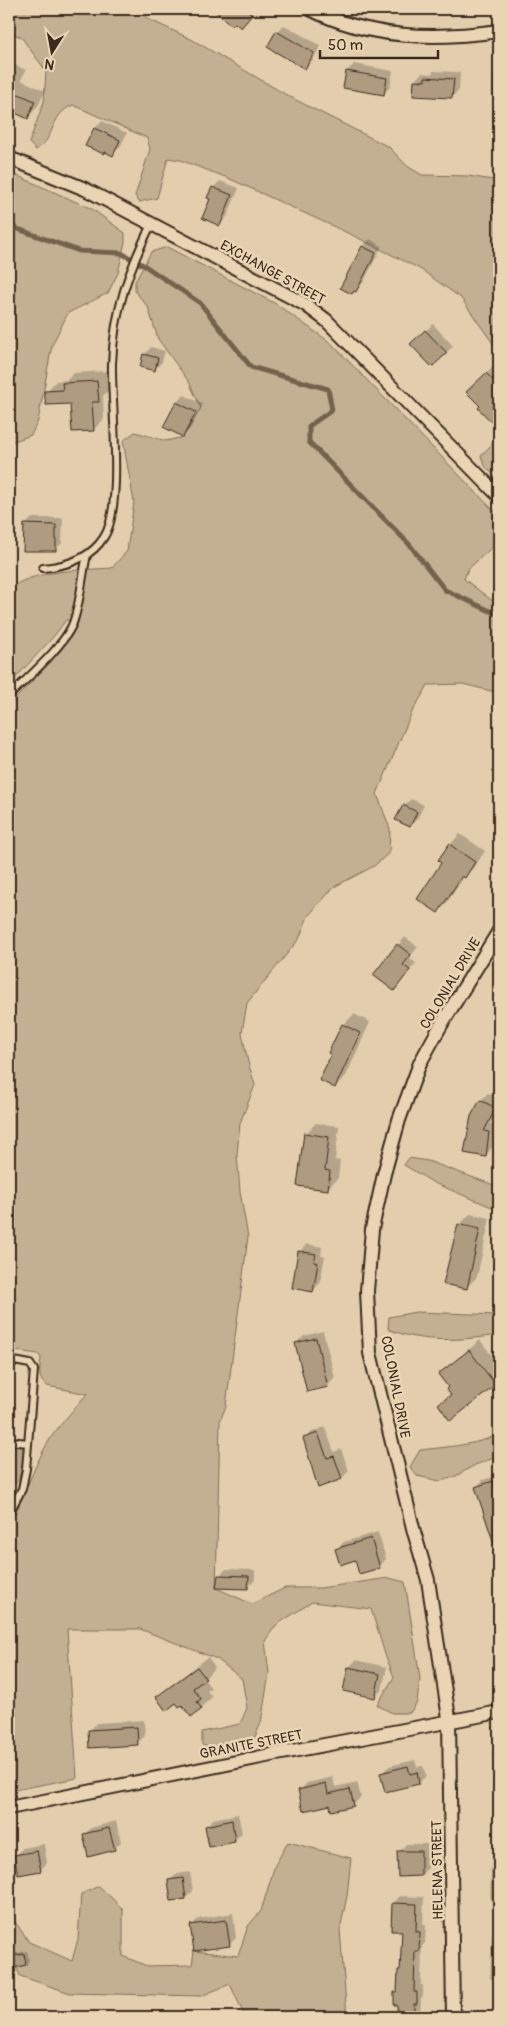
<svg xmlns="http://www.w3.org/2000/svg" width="508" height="2026" font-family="Pangolin,sans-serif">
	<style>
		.green { fill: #c3b093; stroke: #7f6d58 }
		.shadow { fill: #0003 }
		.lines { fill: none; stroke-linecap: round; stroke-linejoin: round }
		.stream { stroke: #74624e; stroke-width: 5 }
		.building { fill: #ae9b80; stroke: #3b2a1e }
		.service-casing { stroke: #3b2a1e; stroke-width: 10 }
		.minor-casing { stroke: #3b2a1e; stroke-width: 16 }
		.service { stroke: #e9d5b3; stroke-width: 6 }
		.minor { stroke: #e9d5b3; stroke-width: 12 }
		.labels { text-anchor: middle; stroke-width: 5; stroke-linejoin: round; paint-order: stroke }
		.street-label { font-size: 14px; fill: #3b2a1e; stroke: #e9d5b3 }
	</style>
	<rect width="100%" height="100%" fill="#e2cead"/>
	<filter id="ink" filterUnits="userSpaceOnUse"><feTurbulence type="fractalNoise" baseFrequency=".02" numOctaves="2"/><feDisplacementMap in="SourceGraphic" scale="10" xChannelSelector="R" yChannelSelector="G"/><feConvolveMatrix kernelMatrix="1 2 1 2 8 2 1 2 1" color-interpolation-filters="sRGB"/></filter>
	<g filter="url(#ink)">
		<path class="green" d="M9,9H136L148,19L191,39L290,97L389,147L407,166L422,175L468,176L499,181V352L461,298L420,269L350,234L228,178L180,160L168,158L157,198L139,202L135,196L150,149L147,138L73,105C49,115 57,137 36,150L29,143L44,101L46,71L22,38L9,31Z
			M9,172L92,209L125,233V242L118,273L108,293L68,313L52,345L38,421L31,435L9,443Z
			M167,247L276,304L331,343L499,516V541L468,569L464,579L499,606V693L463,684L428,685L411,714L377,794L390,829L389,853L374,866L334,887L308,916L299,939L247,1003L242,1033L248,1062L255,1085L240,1123L237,1154L240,1192L248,1237L226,1406L220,1421L216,1588L252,1604L285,1588H320L389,1578L405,1582L420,1678L417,1702L410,1713H392L377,1705L394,1677L385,1654L371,1609L312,1602L276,1625L265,1641L269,1673L261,1723L253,1741L217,1749L202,1745V1732L240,1724L247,1708L242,1679L217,1659L140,1629H67L77,1778L9,1791V1525C24,1499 32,1470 47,1444C57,1427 72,1412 84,1397L88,1394L47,1386C37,1379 40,1369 41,1358L38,1354L9,1350V706C33,679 63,654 79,621L66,620L54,636L9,685V590C28,570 84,570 112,568L127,551L134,502L123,441L135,432L166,441L183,437L201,408L189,382L158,339L148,307L135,291V282L151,252Z
			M499,436V481L485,466L481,456Z
			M409,1158L428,1161L499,1187V1210L434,1183L404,1165Z
			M416,1312L499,1315V1335C462,1340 423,1344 388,1329L389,1317Z
			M499,1432V1456L475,1465L454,1477L440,1481L417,1476L410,1467L420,1450C437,1448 490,1444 499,1432Z
			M288,1842L351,1858L347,1896L340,1930L347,2017H245L230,1984L201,1996L70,1993L20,1976L9,1947V1913L29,1942L72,1961L78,1939L81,1894L99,1886L123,1909V1956L147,1966L192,1965L194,1951L238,1956L248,1926L261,1911L275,1865Z"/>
		<path class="shadow" d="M223,9H257L248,19Z
			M284,25L321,46L312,61L305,68L277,32Z
			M10,63L26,70L21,80L45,91L38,106L28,117L9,109V65Z
			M354,64L393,71L390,87L383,94L347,71Z
			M499,69V96H492L493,75Z
			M434,71L460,72L459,90L452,97L415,80L422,73L431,74Z
			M102,121L127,133L120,147L113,154L95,128Z
			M220,181L239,188L227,217L220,224L212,198L213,188Z
			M370,239L382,246L363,283L356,290L342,288L363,246Z
			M433,324L453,346L446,353L412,344Z
			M151,347L165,351L162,362L155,369L144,355Z
			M497,363L499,365V417L494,422L482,406L468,392Z
			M107,371L109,390L103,396L104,419L94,429L71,402L46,392L56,381L67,380L74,373Z
			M184,395L203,404L190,429L183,436L165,427L177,402Z
			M32,518H63L62,543L55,550L25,525Z
			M411,799L424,805L417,819L410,826L404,806Z
			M499,804V813L495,811Z
			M499,825V835L495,833Z
			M460,834L485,851L475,866L464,877L448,901L438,911L443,862L450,845Z
			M405,937L418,947L409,958L416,963L394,990L374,975Z
			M354,1014L370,1022L346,1076L335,1087L333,1054L343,1025Z
			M488,1093L499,1099V1106L490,1124L496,1125L492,1148L485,1156L481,1100Z
			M316,1123L339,1126L335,1160L340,1161L338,1178L327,1189L305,1134Z
			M470,1214L490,1218L477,1277L466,1288L459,1225Z
			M307,1244L322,1247L321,1256H325L320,1283L313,1291L299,1252Z
			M323,1331L335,1378L328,1385L296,1343L304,1336Z
			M480,1340L499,1365V1380L450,1419L440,1405L451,1393L450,1387L440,1374Z
			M325,1427L334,1452L341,1449L349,1471L342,1478L319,1486L305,1439L312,1432Z
			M9,1440L29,1442L26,1473L16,1484L9,1483Z
			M499,1475V1528L491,1531L476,1487L483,1480Z
			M378,1532L386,1559L379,1567L337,1549L344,1542Z
			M226,1569L255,1570V1580L248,1587L219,1576Z
			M208,1657L215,1667L204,1679L211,1688L207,1691L212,1697L201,1708L191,1716L182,1703L158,1697L169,1687Z
			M356,1660L387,1667L382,1690L374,1697L349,1667Z
			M144,1720L145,1736L137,1743L90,1730L97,1723Z
			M499,1745V1813H498L495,1766H493L492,1752Z
			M415,1760L417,1767L423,1766L426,1776L419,1783L382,1773L389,1766Z
			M333,1777L335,1787L357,1782L361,1797L354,1804L331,1803L300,1790L307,1783Z
			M238,1814L242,1833L235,1840L210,1845L206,1826L213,1819Z
			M116,1821L121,1842L114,1849L84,1835L91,1828Z
			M44,1844L47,1863L40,1870L16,1855L23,1848Z
			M406,1844H427L428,1868L421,1875L399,1852Z
			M498,1855L499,1901L490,1900L491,1862Z
			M190,1872L193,1891L186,1898L169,1881L177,1874Z
			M400,1896L424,1897L423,1925H426L425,1943L422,1946L421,1985H423V1996L421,1998L420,2015L418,2017H398V2004L396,1993L398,1990L399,1971L402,1968L403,1930L393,1904Z
			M233,1913L236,1938L229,1945L191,1926L198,1919Z
			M499,1928V2017H494V1979H490L492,1935Z
			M27,1951L29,1961L26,1964L13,1956L16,1953Z"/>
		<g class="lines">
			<path class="stream" d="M9,223L15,228L79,251L121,253L145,266L200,303L251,367L328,389L332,410L309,426V442L409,544L445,590L499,615"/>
		</g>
		<path class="building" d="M213,9H249L247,10L252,15L241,28L235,23L232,26Z
			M276,31L314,53L305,69L267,47Z
			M346,71L387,78L384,95L343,88Z
			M425,77L454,79L452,98L413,96L414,80L425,81Z
			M9,90L35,101L28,119L9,110Z
			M94,128L120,140L113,156L105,152L104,154L85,146Z
			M212,187L232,195L220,226L202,218L210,199L207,198Z
			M362,246L376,253L356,292L354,291L352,294L340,288Z
			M425,330L447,353L432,367L410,344Z
			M143,354L158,358L155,371L140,367Z
			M486,373L499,386V430L478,408L480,406L466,392Z
			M97,381L99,402H92L94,431L72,432L70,404L46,405L44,391L63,390L62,383Z
			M176,402L196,412L183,437L163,427Z
			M24,524L56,525V551H23Z
			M403,805L417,812L410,827L395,820Z
			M449,844L475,862L465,878L462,876L438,913L417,899L441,863L438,860Z
			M397,944L411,955L403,965L410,970L394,991L373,975Z
			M342,1024L360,1033L335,1088L319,1080L331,1055L328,1053Z
			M480,1100L496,1108L484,1131L489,1132L486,1157L464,1153L471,1116Z
			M304,1133L329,1137L325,1170L330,1171L328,1190L297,1186Z
			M458,1224L480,1229L467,1289L443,1284Z
			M298,1251L316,1254L314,1262L318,1263L313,1292L292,1288Z
			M316,1338L328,1387L307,1392L295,1343Z
			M469,1350L496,1385L450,1421L438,1404L451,1395L446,1389L448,1387L438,1374Z
			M318,1433L327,1458L334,1456L342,1479L318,1488L303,1438Z
			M493,1481L499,1498V1553H497L475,1487Z
			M371,1538L380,1568L359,1574L355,1560L340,1565L335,1549Z
			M218,1575L249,1576L248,1589L216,1588Z
			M197,1667L206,1679L193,1688L201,1699L197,1702L202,1709L191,1717L182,1705L179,1707L176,1703L166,1711L156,1697Z
			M348,1667L380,1674L375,1698L343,1691Z
			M137,1727L138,1745L89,1748L88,1730Z
			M408,1766L410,1774L417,1772L419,1784L385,1792L380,1773Z
			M326,1783L328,1794L350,1789L354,1806L331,1811L330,1805L303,1811L298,1790Z
			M232,1820L235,1842L209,1847L205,1826Z
			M109,1828L115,1850L88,1857L83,1834Z
			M37,1851L41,1871L18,1875L14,1855Z
			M397,1851H421V1876L398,1877Z
			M183,1878L186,1899L171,1901L168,1880Z
			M392,1903L417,1904L416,1931L420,1932L419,1951H415L414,1992H417V2004H414V2017H397V2005H394V1992H397L398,1970H400L402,1931H391Z
			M226,1920L230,1946L194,1951L190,1925Z
			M24,1954L26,1965L14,1968L12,1956Z"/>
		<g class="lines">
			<g class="service-casing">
				<path id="service" d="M43,568C66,566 91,558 104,537C124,506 111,404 112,364C114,311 128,271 152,223
					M9,696C27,678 67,644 74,620C81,599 82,576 87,555
					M9,1360L30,1364L34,1370L26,1469L22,1489L9,1513
					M9,1441L28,1443"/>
			</g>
			<g class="minor-casing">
				<path id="minor" d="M310,9C370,39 434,40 499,31
					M9,158L85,189L306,305L326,320L499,496
					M9,1808L266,1756L499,1712
					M453,2017L449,1718L428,1580L414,1532L370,1353L367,1291L372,1229L384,1174L399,1120L420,1063L441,1025L499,931"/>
			</g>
			<use href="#service" class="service"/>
			<use href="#minor" class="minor"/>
		</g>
	</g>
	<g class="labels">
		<g class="street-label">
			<text transform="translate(273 272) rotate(29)" y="5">EXCHANGE STREET</text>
			<text transform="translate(450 983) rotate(-59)" y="5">COLONIAL DRIVE</text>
			<text transform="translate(396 1387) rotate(79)" y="5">COLONIAL DRIVE</text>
			<text transform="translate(251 1744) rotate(-11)" y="5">GRANITE STREET</text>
			<text transform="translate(437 1870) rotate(-91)" y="5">HELENA STREET</text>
		</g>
	</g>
	<rect width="508" height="2026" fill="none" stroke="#e9d5b3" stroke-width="30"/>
	<rect x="15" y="15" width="478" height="1996" fill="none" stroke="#3b2a1e" stroke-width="2" filter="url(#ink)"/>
	<g transform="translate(52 52) rotate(191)" stroke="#e9d5b3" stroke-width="4" paint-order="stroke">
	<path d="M0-4L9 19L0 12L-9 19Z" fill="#3b2a1e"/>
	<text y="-8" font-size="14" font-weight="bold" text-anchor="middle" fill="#3b2a1e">N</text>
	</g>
	<path d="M320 50v8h118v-8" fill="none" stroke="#3b2a1e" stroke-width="2.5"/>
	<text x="328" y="50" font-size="15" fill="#3b2a1e" stroke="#e9d5b3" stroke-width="4" paint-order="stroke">50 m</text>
</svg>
